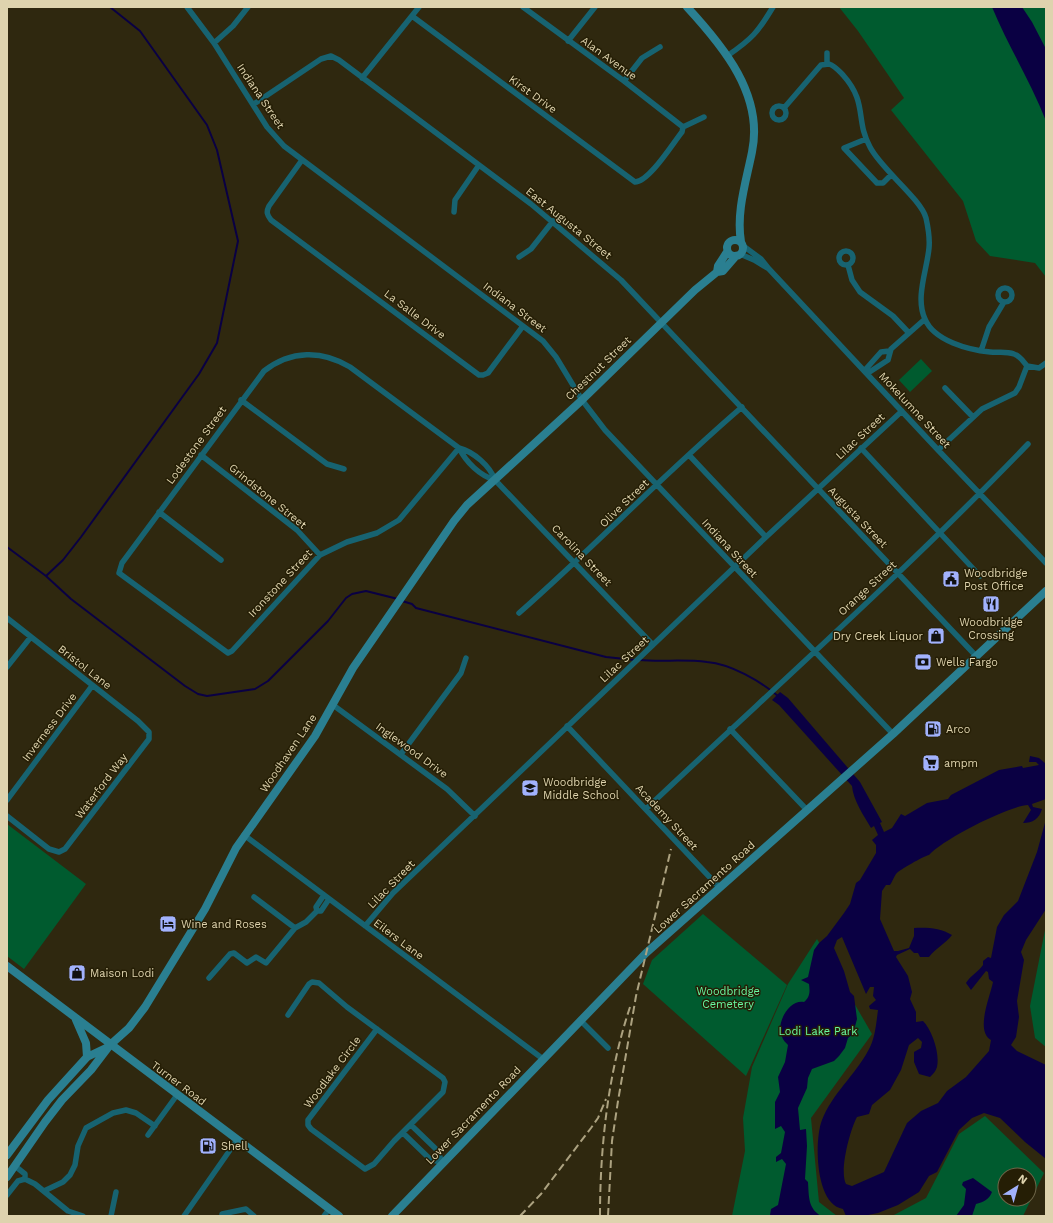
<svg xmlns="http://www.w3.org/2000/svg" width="1053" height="1223" font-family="'Work Sans',sans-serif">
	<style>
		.green { fill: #005b2f; fill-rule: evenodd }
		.water { fill: #0a0043 }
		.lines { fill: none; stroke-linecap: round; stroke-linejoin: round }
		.stream { stroke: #0a0043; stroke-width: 2 }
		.street { stroke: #176371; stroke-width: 5.5 }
		.secondary { stroke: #2a7f91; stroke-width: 8 }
		.rail { stroke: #aca280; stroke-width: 2; stroke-dasharray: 8 4; stroke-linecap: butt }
		.labels { text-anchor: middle; stroke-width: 3; stroke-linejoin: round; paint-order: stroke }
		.street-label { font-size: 11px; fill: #ded3ae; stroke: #251e05 }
		.poi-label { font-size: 11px; fill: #ded3ae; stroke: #251e05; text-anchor: start }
		.park-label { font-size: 11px; fill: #69f9a2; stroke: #251e05 }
	</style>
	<rect width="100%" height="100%" fill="#2f280f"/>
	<path class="green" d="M839,7H1046V277L1035,263L990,256L976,241L963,201L891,110L904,98L858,31Z
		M921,359L932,371L910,392L899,380Z
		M7,824L86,884L24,969L7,956Z
		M703,914L787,985L746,1076L643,984L652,960Z
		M1046,925V1047L1035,1038L1030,1006Z
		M817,939L872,1034L811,1118L819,1202L837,1216H732L745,1151L743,1118L752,1067L788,984Z
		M985,1116L1044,1173L1023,1216H892L926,1198L959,1134ZM1005,1175H1029V1199H1005Z"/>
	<path class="water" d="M992,7H1022L1032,22L1046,49V121C1031,82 1008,46 992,7Z
		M780,692L788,698L860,782L882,822L880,823L884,832L892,828L901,814L905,816L927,803L948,799L951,795L999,770L1022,766L1023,768L1039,765L1036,762H1029L1030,756L1039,758L1046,764V799L1032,804L1033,807L1042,809C1039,819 1033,823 1023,823L1031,810L1028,805C1008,806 942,840 929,855C924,856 899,870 896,874C894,877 892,882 890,885H886L882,891L880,919L894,951H898L909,948L914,936V928C926,927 941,928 952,935C945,944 936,948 929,957H920L918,953H914L910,949L897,955L896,957L908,976L912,992L910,999L916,1012V1022L923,1021C932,1030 940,1053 937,1067C936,1071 933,1074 930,1077L919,1074L914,1062V1052L921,1048L922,1042L918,1038L909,1045L901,1070L890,1090L872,1105L869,1114L857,1117C850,1130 839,1171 846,1184L852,1186L884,1172L907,1123L921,1111L938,1103L947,1091L966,1077L989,1051L991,1040C975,1031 990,997 993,982L989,979L988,972L986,971L971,990L966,983C971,975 978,972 983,965V961L988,957L991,958L997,927L1004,915L1018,901L1037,852L1046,819V909L1026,940L1021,952L1024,960L1017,1001L1019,1017L1016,1037L1011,1045L1017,1051L1046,1065V1159L1025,1142L1000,1118L984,1113L972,1118L959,1130L937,1172L929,1176L919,1192L898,1205L878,1213L863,1216H846L843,1209C815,1205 814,1140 822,1120C832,1094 855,1075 868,1051C875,1039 876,1025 878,1010L870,1009L869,1006L876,1000L873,996L874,987H870L866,994L842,937L837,940L834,948L844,971L850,992L854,996L857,1019L853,1034L848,1038L845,1048L839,1056L834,1061L812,1069L808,1078L807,1088L798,1108L800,1130L806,1129L807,1146L805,1179L808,1182C809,1197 808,1208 821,1216L770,1215L771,1209L778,1205L786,1164L782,1159L776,1162V1157L781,1153L785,1132L781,1126L775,1129V1102L780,1092L778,1077L785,1062L788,1045C786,1043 783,1040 782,1037C775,1024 789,999 804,1002C810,997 810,992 809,984L801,980L808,977L814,950L819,943L827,936L844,913L850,904L856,883L860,880L876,853V845L872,840L878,835L874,826L871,828C864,816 853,800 852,786L779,705L772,700Z
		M973,1178L992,1192C989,1200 983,1202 976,1204L972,1216H956L964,1205L966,1189L962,1185L963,1182Z"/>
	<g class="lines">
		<path class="stream" d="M7,547L46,576L71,599L185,686L198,694L207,696L255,689L268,681L328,621L346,598L352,594L366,591L398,599
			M46,576L63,560L81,537L199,374L217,343L238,241L217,150L207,125L140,31L110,7
			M402,601L412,604L416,608L606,657L635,660
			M639,660C662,662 684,659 707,662C731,664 760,681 778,696"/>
		<path class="street" d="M187,7L214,43L267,127L284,146L543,341L556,357L582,400L605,430L893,734
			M523,7L624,81L683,127
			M412,16L635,182C649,182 673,143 682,132L683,127
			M568,41L595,7
			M214,43L233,26L248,7
			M727,56C752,39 758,32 773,7
			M827,63V53
			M362,78L419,7
			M624,81L642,58L660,47
			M254,104L321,59L331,56L339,60L531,204L621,280L977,657
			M772 113a7 7 0 1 1 14 0a7 7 0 1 1-14 0Z
			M784,108L821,65L829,64C835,66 839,71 843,75C868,103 855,120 870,147C881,169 921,199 926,218C928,227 930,238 929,248C927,270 915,298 925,319C934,341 969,350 990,352C998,353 1006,351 1014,354C1020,356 1023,361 1027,366
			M683,127L704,117
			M866,139L844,148L877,183H883L891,175
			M302,160L269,206C266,212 267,215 271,220L479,375H483L488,373L523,326
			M454,212L455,200L479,165
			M742,245L761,259L769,269L938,450L1046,563
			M839 258a7 7 0 1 1 14 0a7 7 0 1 1-14 0Z
			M740,254L754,260L769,269
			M519,257L531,249L553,221
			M848,265L852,280L860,292L893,316L909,333
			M998 295a7 7 0 1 1 14 0a7 7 0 1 1-14 0Z
			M981,351L989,327L1004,302
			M1027,366L1039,368L1046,363
			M865,370L881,352L889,351
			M868,373L888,360L891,349L925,319
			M945,388L973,417
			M241,400L327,464L344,469
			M459,448L399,520L377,533L347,542L320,555L232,651L228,653L119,573L122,563L264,371C291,350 322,350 350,367L459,448C474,452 490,466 495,480L653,645
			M459,448C466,462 480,476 495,480
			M861,448L980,576
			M938,450L982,409L1015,393L1019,387L1027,366
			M201,455L297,530L320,555
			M689,455L766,537
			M159,512L221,560
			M519,613C595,546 665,473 742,407
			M7,618L138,721L149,732V739L65,849L59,852L49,849L7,816
			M7,667L30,638
			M333,705L447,789L475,816
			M567,726L719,887
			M730,729L807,810
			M401,754L461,673L466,658
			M7,800L92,686
			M646,809C774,688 906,571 1028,444
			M244,835L543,1059
			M254,897L295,928
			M317,911L316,907L324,895
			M365,926L393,893L766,537L902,411
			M209,978L230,954L234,953L247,963L256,957L266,963L295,928L306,922L317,911H321L329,899
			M288,1015L309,984L312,982L319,983L347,1007L443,1078L445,1082L443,1092L394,1141L374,1164L365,1169L311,1129L308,1125V1120L377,1029
			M580,1020L608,1048
			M411,1125L438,1151L442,1163
			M403,1133L430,1159L442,1163
			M148,1135L177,1095
			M15,1166L25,1174V1179
			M25,1179L35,1184L68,1211L83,1216
			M44,1191L63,1182L70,1175L75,1165L78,1146L86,1128L113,1113L126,1110L136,1113L155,1126
			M7,1195L18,1181L25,1179
			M111,1216L116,1192
			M184,1216L237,1140
			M222,1216V1214L246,1209L254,1216
			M324,1216L329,1209"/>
		<path class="secondary" d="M687,7C723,46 764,95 752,152C746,182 736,212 741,242
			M727 248a8 8 0 1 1 16 0a8 8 0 1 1-16 0Z
			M717,272L718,266L727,252
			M7,966L339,1216
			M76,1020L86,1043L87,1057
			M7,1155L48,1100L87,1057L108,1047
			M7,1177L45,1122L62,1100L91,1070L110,1045L129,1028L145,1007L205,909L236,848L315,736L353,668L454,521L467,505L582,400L695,290L717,272L723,271L736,256
			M392,1216L646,953L893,734L1046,591"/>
		<path class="rail" d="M520,1216L541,1194L591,1128L598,1118L606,1099
			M600,1216C600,1147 608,1073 630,1007
			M608,1216L612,1141L618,1101L636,996L671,849"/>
	</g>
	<defs>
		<g id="civic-square" transform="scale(0.9)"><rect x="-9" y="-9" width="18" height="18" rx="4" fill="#a2b2fd" stroke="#251e05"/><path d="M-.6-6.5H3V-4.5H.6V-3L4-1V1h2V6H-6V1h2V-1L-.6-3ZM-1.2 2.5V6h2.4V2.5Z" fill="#111"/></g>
		<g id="restaurant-square" transform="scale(0.9)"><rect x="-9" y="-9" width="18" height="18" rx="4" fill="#a2b2fd" stroke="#251e05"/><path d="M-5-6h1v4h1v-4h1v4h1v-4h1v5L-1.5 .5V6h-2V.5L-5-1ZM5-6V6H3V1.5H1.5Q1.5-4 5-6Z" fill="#111"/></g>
		<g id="shop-square" transform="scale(0.9)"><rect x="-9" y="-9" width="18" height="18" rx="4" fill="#a2b2fd" stroke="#251e05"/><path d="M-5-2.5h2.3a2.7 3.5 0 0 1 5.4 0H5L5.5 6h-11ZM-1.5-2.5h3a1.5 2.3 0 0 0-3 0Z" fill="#111"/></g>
		<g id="bank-square" transform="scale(0.9)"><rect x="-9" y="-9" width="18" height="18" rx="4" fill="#a2b2fd" stroke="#251e05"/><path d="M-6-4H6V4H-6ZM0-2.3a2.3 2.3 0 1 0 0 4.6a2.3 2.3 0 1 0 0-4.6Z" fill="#111"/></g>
		<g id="fuel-square" transform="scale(0.9)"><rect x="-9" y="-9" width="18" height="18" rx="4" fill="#a2b2fd" stroke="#251e05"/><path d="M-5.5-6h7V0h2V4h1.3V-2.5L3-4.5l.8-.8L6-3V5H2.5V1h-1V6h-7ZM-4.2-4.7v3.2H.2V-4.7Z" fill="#111"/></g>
		<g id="supermarket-square" transform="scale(0.9)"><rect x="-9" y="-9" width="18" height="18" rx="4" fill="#a2b2fd" stroke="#251e05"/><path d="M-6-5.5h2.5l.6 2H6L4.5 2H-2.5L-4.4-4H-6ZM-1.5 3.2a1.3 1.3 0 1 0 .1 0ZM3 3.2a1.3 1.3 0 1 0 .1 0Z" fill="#111"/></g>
		<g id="school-square" transform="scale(0.9)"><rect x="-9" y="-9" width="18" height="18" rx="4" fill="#a2b2fd" stroke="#251e05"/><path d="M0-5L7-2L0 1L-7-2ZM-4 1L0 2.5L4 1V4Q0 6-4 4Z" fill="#111"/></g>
		<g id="hotel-square" transform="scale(0.9)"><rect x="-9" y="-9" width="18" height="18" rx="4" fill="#a2b2fd" stroke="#251e05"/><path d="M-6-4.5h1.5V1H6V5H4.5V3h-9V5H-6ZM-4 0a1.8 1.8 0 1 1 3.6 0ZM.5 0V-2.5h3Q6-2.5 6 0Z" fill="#111"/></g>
	</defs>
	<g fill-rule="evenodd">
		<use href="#civic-square" x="951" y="579"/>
		<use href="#restaurant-square" x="991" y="604"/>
		<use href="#shop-square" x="936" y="636"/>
		<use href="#bank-square" x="923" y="662"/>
		<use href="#fuel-square" x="933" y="729"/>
		<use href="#supermarket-square" x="931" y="763"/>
		<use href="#school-square" x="530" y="788"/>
		<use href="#hotel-square" x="168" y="924"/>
		<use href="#shop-square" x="77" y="973"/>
		<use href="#fuel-square" x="208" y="1146"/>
	</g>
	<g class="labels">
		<g class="street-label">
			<text transform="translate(609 58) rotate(36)" y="4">Alan Avenue</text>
			<text transform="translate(533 94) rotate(36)" y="4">Kirst Drive</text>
			<text transform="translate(261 96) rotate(56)" y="4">Indiana Street</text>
			<text transform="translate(569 223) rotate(39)" y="4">East Augusta Street</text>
			<text transform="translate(515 307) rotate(37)" y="4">Indiana Street</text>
			<text transform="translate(415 314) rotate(37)" y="4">La Salle Drive</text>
			<text transform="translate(598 368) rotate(-44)" y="4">Chestnut Street</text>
			<text transform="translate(915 410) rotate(47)" y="4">Mokelumne Street</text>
			<text transform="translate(860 436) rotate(-43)" y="4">Lilac Street</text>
			<text transform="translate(196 445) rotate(-54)" y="4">Lodestone Street</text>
			<text transform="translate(268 496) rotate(39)" y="4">Grindstone Street</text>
			<text transform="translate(624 503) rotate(-44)" y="4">Olive Street</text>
			<text transform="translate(858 517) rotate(46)" y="4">Augusta Street</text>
			<text transform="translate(730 548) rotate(47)" y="4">Indiana Street</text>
			<text transform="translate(582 555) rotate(46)" y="4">Carolina Street</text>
			<text transform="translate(280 583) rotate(-47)" y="4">Ironstone Street</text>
			<text transform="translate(867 588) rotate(-43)" y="4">Orange Street</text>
			<text transform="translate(624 659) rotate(-43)" y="4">Lilac Street</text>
			<text transform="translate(85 667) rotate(38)" y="4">Bristol Lane</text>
			<text transform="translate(49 727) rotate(-53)" y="4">Inverness Drive</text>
			<text transform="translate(412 750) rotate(36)" y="4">Inglewood Drive</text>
			<text transform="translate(288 753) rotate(-56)" y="4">Woodhaven Lane</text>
			<text transform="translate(101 786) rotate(-53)" y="4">Waterford Way</text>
			<text transform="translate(667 817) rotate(47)" y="4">Academy Street</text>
			<text transform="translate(391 884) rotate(-46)" y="4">Lilac Street</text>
			<text transform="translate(704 887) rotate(-42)" y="4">Lower Sacramento Road</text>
			<text transform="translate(399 939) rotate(37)" y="4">Eilers Lane</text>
			<text transform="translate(332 1072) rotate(-53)" y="4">Woodlake Circle</text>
			<text transform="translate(179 1083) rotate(37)" y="4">Turner Road</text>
			<text transform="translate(473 1115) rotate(-46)" y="4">Lower Sacramento Road</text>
		</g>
		<g class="poi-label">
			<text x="964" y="577">Woodbridge<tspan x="964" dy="13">Post Office</tspan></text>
			<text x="991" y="626" text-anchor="middle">Woodbridge<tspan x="991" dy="13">Crossing</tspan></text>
			<text x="923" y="640" text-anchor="end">Dry Creek Liquor</text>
			<text x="936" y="666">Wells Fargo</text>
			<text x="946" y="733">Arco</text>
			<text x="944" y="767">ampm</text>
			<text x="543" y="786">Woodbridge<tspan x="543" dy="13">Middle School</tspan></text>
			<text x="181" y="928">Wine and Roses</text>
			<text x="90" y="977">Maison Lodi</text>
			<text x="221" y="1150">Shell</text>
		</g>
		<g class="park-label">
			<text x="728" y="995">Woodbridge<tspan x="728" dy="13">Cemetery</tspan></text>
			<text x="818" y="1035">Lodi Lake Park</text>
		</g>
	</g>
	<rect width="1053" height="1223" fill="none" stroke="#ded3ae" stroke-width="16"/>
	<g transform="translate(1017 1187) rotate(37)"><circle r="19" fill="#251e05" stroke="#6f6649"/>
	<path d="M0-3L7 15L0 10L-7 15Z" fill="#a2b2fd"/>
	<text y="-6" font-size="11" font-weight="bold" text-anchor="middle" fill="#ded3ae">N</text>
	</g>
</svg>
